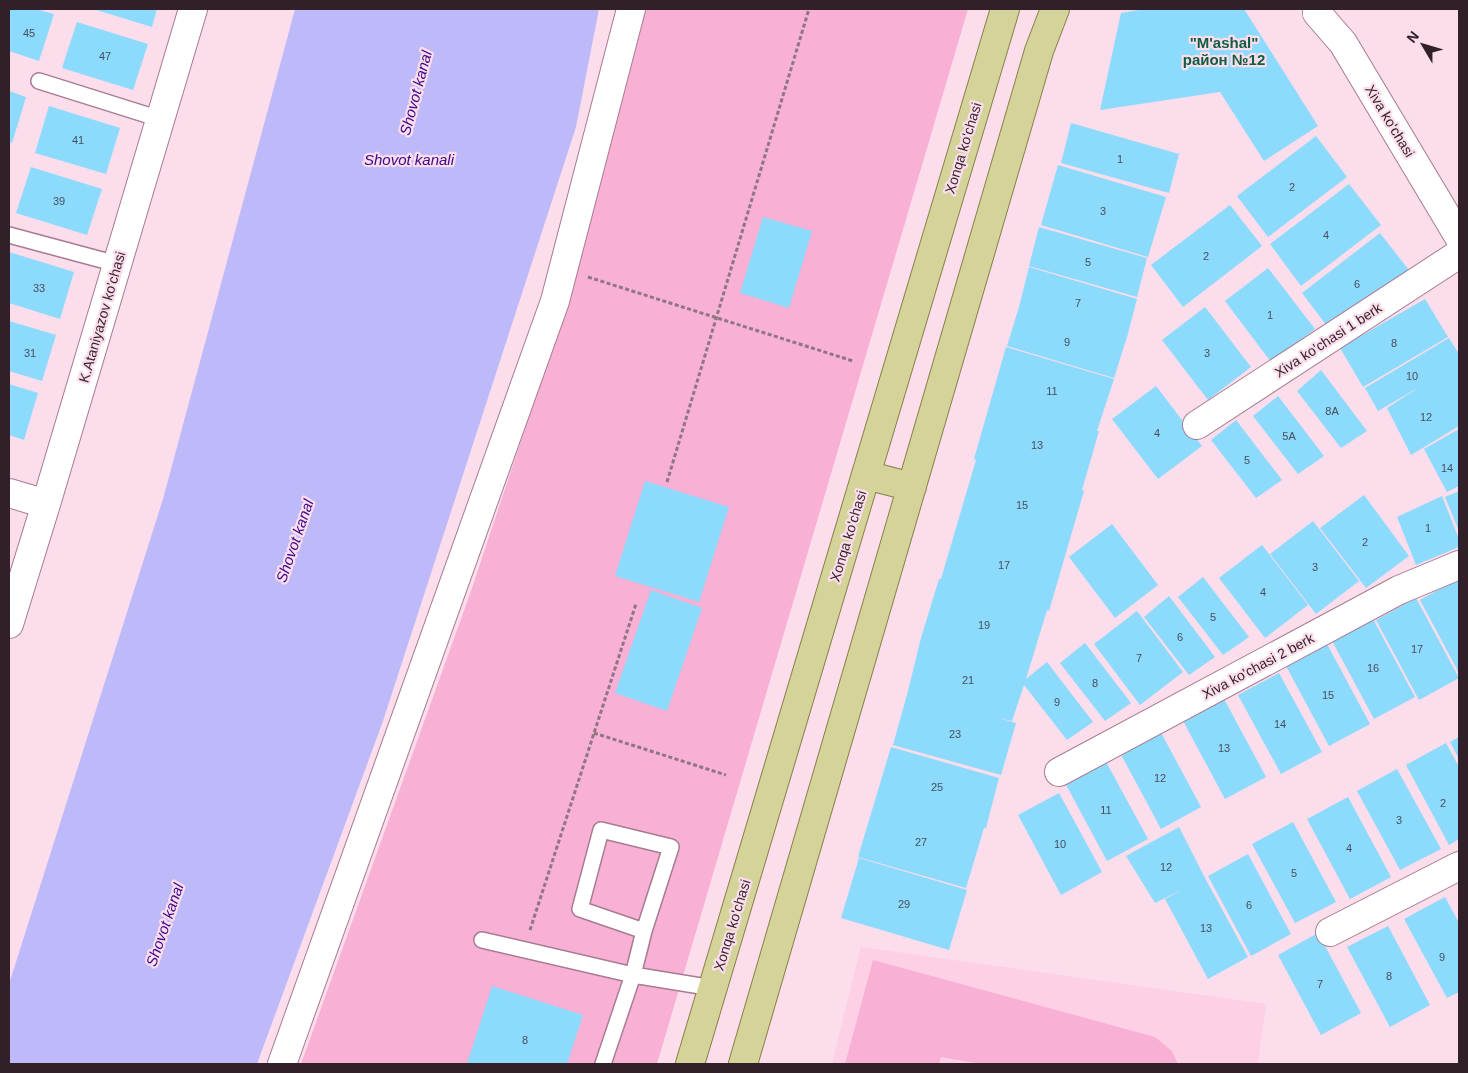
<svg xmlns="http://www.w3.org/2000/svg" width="1468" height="1073" font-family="Helvetica,sans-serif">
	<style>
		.built { fill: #fdd0e6 }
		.green { fill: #f8b0d5 }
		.water { fill: #bebafa }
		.building { fill: #8cdafc }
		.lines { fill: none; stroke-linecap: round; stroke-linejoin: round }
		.lane-casing { stroke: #a77b91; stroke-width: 18 }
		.street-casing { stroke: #a77b91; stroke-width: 30 }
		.primary-casing { stroke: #898046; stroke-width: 30 }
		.path { stroke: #8e7682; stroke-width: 3; stroke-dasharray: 4 2.5; stroke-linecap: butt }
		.lane { stroke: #fff; stroke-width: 15 }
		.street { stroke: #fff; stroke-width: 28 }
		.primary { stroke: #d4d39a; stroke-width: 28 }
		.labels { text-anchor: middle; stroke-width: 4.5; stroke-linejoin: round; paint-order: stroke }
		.number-label { font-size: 11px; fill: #484e5e }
		.street-label { font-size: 14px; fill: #311f29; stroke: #fbddeb }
		.neighbourhood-label { font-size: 15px; font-weight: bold; fill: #115c45; stroke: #fbddeb }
		.water-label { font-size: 15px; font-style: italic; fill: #38098a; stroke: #fbddeb }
	</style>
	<rect width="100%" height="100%" fill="#fbddeb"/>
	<path class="built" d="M861,947L1266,1004L1258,1064H832Z"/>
	<path class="green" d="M645,9H968L657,1064H301L470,594L574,282Z
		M873,960L1155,1037L1172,1051L1178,1064H982L941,1057L939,1064H845Z"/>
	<path class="water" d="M295,9H599L576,127L383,721L257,1064H9V984L163,499Z"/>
	<path class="building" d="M9,9H36L54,14L39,61L9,51Z
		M93,9H157L152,27Z
		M1145,9H1244L1318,126L1264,161L1220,92L1100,110L1121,13Z
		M77,22L148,44L133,90L62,68Z
		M9,91L26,97L12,143L9,142Z
		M49,106L120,128L106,174L35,153Z
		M1071,123L1179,154L1169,193L1061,163Z
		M1316,136L1347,177L1268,237L1237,196Z
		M1058,165L1166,197L1148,257L1041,225Z
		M31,167L102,189L87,235L16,213Z
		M1349,184L1381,225L1301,286L1270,244Z
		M1230,205L1262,246L1183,307L1151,265Z
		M763,217L812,231L789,308L740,293Z
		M1039,227L1147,258L1137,297L1029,266Z
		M1380,233L1412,274L1333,334L1302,293Z
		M9,252L74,272L60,319L9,303Z
		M1029,267L1137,299L1127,337L1114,378L1007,346L1019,307Z
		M1268,268L1315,329L1271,362L1225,301Z
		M1425,299L1448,337L1363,387L1340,348Z
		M1205,307L1251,367L1208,400L1162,340Z
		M9,321L56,335L42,381L9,371Z
		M1449,338L1459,354V426L1411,455L1387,408L1421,386L1378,411L1365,388Z
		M1006,347L1114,379L1097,431H1099L1082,490L1084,491L1049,611L1047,610L1026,679L1047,662L1093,722L1067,740L1024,685L1012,721L995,717L1016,723L1001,775L893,745L908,691L921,638L939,579H941L976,460L974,459Z
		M1321,370L1367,431L1341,448L1297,391Z
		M9,384L38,393L24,440L9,435Z
		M1156,386L1202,446L1158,479L1112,419Z
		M1278,396L1324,456L1298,474L1253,416Z
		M1236,420L1282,480L1256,498L1211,440Z
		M1459,429V486L1447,492L1424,449Z
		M645,481L729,507L699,602L615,576Z
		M1459,491V531L1445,497Z
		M1364,495L1409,556L1366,588L1320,528Z
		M1442,496L1459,539V547L1416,565L1397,517Z
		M1313,521L1359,581L1316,614L1270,554Z
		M1112,524L1158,585L1115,618L1069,557Z
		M1262,545L1308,605L1265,638L1219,578Z
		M1203,577L1249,637L1223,655L1178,597Z
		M1459,578V673L1420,600Z
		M651,590L702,608L667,711L615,693Z
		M1169,596L1215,657L1189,675L1144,617Z
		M1416,598L1459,678L1419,700L1376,620Z
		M1137,611L1183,672L1140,705L1094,644Z
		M1372,617L1415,697L1374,719L1331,639Z
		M1085,643L1131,703L1105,721L1060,663Z
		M1327,644L1370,724L1329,746L1286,666Z
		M1279,673L1322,752L1281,774L1238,695Z
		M1223,697L1266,777L1225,799L1182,719Z
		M1158,727L1201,807L1161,829L1118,749Z
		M1459,737V759L1450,742Z
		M1446,743L1459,767V839L1449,845L1406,765Z
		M891,747L999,778L986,828H984L966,888L858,857Z
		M1105,760L1148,839L1107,861L1064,781Z
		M1397,769L1441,849L1400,870L1357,791Z
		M1059,793L1102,872L1061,895L1018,815Z
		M1348,797L1391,877L1350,899L1307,819Z
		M1293,822L1336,902L1295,923L1252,844Z
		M1179,827L1205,878L1248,957L1208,979L1165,899L1183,889L1155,903L1126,856Z
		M1248,854L1291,934L1251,956L1208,876Z
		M859,858L967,890L949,950L841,918Z
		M1445,897L1459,923V992L1447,998L1404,919Z
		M1388,926L1430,1005L1390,1027L1347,947Z
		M1318,933L1361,1013L1321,1035L1278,955Z
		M492,986L583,1015L567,1064H467Z"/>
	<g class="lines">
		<g class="lane-casing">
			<path id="lane" d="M39,81L160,119
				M9,235L117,264
				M644,931L580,909L601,830L671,847L644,931L633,975L713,988
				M482,940L633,975L603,1064"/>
		</g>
		<g class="street-casing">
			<path id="street" d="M1319,9L1317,13L1343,43L1459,237
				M1197,425L1459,254
				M9,493L46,504
				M9,624L46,504L193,9
				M1059,772L1399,590L1459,565
				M1330,932L1459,866
				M282,1064L555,301L631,9"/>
		</g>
		<g class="primary-casing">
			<path id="primary" d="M866,475L912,487
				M690,1064L1005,9
				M743,1064L1039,51L1055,9"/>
		</g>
		<path class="path" d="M588,277L853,361
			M667,482L809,9
			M594,733L726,775
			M530,930L636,604"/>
		<use href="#lane" class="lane"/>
		<use href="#street" class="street"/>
		<use href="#primary" class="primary"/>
	</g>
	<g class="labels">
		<g class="number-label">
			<text x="29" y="37">45</text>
			<text x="105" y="60">47</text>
			<text x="78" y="144">41</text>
			<text x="1120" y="163">1</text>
			<text x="1292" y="191">2</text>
			<text x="59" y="205">39</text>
			<text x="1103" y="215">3</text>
			<text x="1326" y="239">4</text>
			<text x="1206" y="260">2</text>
			<text x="1088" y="266">5</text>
			<text x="1357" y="288">6</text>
			<text x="39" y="292">33</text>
			<text x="1078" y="307">7</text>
			<text x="1270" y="319">1</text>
			<text x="1067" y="346">9</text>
			<text x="1394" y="347">8</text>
			<text x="30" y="357">31</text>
			<text x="1207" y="357">3</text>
			<text x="1412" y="380">10</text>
			<text x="1052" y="395">11</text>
			<text x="1332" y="415">8A</text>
			<text x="1426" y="421">12</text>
			<text x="1157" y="437">4</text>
			<text x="1289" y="440">5A</text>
			<text x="1037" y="449">13</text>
			<text x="1247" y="464">5</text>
			<text x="1447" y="472">14</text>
			<text x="1022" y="509">15</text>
			<text x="1428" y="532">1</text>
			<text x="1365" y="546">2</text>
			<text x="1004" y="569">17</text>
			<text x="1315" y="571">3</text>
			<text x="1263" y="596">4</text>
			<text x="1213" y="621">5</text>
			<text x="984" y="629">19</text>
			<text x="1180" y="641">6</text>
			<text x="1417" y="653">17</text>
			<text x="1139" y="662">7</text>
			<text x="1373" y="672">16</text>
			<text x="968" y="684">21</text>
			<text x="1095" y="687">8</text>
			<text x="1328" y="699">15</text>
			<text x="1057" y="706">9</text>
			<text x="1280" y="728">14</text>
			<text x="955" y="738">23</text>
			<text x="1224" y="752">13</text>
			<text x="1160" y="782">12</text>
			<text x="937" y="791">25</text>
			<text x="1443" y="807">2</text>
			<text x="1106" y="814">11</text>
			<text x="1399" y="824">3</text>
			<text x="921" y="846">27</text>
			<text x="1060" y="848">10</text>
			<text x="1349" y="852">4</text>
			<text x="1166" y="871">12</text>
			<text x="1294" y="877">5</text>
			<text x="904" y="908">29</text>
			<text x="1249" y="909">6</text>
			<text x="1206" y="932">13</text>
			<text x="1442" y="961">9</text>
			<text x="1389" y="980">8</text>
			<text x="1320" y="988">7</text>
			<text x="525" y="1044">8</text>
		</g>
		<g class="street-label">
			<text transform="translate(1390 121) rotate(59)" y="5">Xiva ko'chasi</text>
			<text transform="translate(963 148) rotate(-73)" y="5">Xonqa ko'chasi</text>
			<text transform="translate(102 317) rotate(-74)" y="5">K.Ataniyazov ko'chasi</text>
			<text transform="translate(1328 340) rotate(-33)" y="5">Xiva ko'chasi 1 berk</text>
			<text transform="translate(848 536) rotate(-73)" y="5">Xonqa ko'chasi</text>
			<text transform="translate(1258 666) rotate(-28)" y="5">Xiva ko'chasi 2 berk</text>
			<text transform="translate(732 925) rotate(-73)" y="5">Xonqa ko'chasi</text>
		</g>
		<g class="neighbourhood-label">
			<text x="1224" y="48">"M'ashal"<tspan x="1224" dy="17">район №12</tspan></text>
		</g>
		<g class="water-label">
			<text transform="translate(416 93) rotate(-75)" y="5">Shovot kanal</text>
			<text x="409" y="165">Shovot kanali</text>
			<text transform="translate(295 541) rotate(-71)" y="5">Shovot kanal</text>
			<text transform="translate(165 925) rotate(-71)" y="5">Shovot kanal</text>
		</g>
	</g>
	<rect width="1468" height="1073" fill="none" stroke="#311f29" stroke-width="20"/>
	<g transform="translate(1423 45) rotate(308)" stroke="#fbddeb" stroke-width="4" paint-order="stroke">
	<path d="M0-4L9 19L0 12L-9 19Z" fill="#311f29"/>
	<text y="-8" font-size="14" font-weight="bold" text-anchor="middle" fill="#311f29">N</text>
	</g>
</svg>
